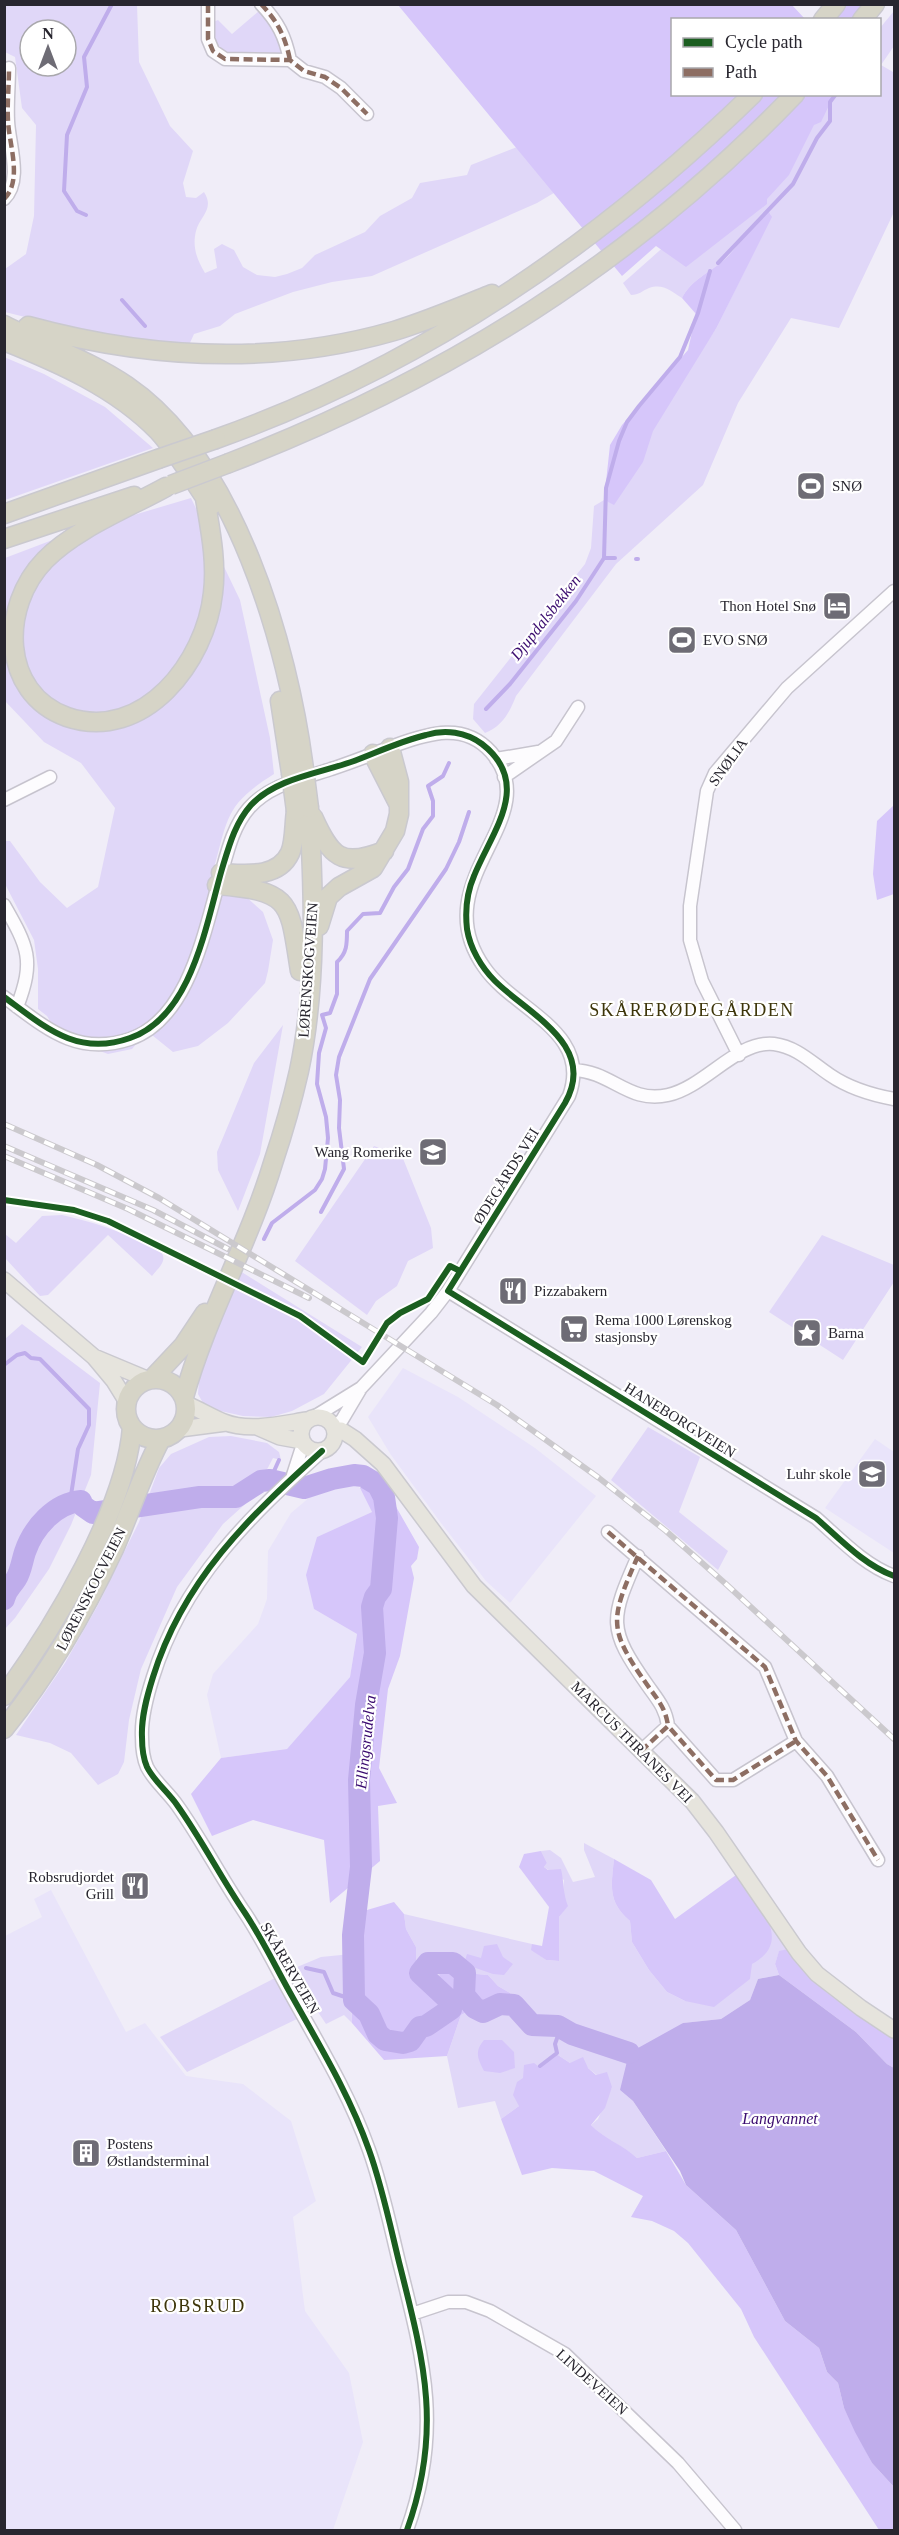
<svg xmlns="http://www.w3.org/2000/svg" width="899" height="2535" font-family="'Times New Roman',serif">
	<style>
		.built { fill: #e9e4fa }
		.green { fill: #e0d7f8; fill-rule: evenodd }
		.forest { fill: #d6c6fa }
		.water { fill: #bfadeb }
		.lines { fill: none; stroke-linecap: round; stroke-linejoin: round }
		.stream { stroke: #bfadeb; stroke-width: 4 }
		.river { stroke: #bfadeb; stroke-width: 22 }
		.minor-casing { stroke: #c7c4ce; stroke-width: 15 }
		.major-casing { stroke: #cac9cf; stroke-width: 18 }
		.highway-casing { stroke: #cac9cf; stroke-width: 21 }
		.minor { stroke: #fdfcfe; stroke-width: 12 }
		.major { stroke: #e6e4dd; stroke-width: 15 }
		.highway { stroke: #d6d4c7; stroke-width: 18 }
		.rail-casing { stroke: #cbc9cd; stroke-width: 6 }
		.rail { stroke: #fff; stroke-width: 4; stroke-dasharray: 11; stroke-linecap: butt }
		.highway-bridge-casing { stroke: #cac9cf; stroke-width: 21; stroke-linecap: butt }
		.highway-bridge { stroke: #d6d4c7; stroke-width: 18 }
		.quiet { stroke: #8d6e63; stroke-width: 4.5; stroke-dasharray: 9 4.5; stroke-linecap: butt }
		.cycleway-casing { stroke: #fff; stroke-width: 10 }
		.cycleway { stroke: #1b5e20; stroke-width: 6 }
		.labels { text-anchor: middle; stroke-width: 4.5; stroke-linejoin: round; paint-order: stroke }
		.poi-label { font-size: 15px; fill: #28262f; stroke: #fff; text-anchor: start }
		.street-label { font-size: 15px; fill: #28262f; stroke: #fff }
		.water-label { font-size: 16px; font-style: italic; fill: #3a0b6f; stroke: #fff }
		.quarter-label { font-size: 18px; letter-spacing: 1.5px; fill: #3d350a; stroke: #fff }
	</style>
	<rect width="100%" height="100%" fill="#f0edf8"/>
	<path class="built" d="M403,1368L458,1397L535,1448L596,1496L510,1603L486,1581L441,1523L391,1455L368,1417Z
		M875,1439L894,1452V1553L825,1508Z
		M354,1483L360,1488L372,1512L317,1537L314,1609L357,1634L350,1677L287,1749L221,1758L207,1695L213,1674L258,1624L267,1599L268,1551L291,1513L310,1497Z
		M51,1890L126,2032L145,2023L186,2076L243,2084L291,2121L316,2201L293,2217L305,2311L349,2373L363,2442L333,2530H5V1936L42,1917L34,1899Z"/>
	<path class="green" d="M4,5H137L139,62L170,126L193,151L183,183L186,197L196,198L204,192C215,209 200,216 196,231C192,247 197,260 205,273L217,268L214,249L222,244L234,250L243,267L257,275L275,277L287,274L302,268L315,255L365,232L380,216L412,198L420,183L467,175L471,165L525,144L672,20L596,168L537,203L372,276L332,282L293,292L235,314L220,326L194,334L189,345L89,333L5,312V269L26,254L34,216L36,125L22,108L15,57L5,52ZM30,30H66V66H30Z
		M259,11L274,24L284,54C266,55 222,62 214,41C212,36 213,28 213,22L218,20L232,34Z
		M894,11V46L881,65L893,72L894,71V212L839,328L791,318L738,403L703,485L616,564L516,696C509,714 502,726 485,733L473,719L474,704L585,564L591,548L594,506L604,500L614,504L643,439L717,327L771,217L770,213C748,220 740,245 724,260C709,273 691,280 682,298C671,291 663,283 649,288C642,291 639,295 631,295L623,283L694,220L823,95L880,94V28Z
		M4,357L44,374L105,407L153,448L5,500Z
		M191,498L240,600L270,738L274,774C226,804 228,817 214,868L263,912L273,940L268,971L265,983L228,1023L198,1046L173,1052L147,1031L132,1049L108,1054L59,1036L47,1016L38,1009V969L34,940L5,884V841H10L40,882L67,908L98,887L115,808L81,763L44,742L5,701V558L63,536Z
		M283,1025L260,1154L238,1211L218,1170L217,1152L254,1063Z
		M374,1146L402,1156L431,1228L433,1248L408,1261L397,1286L376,1301L367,1315L295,1261Z
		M62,1215C102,1224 125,1233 161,1252C168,1261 158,1268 152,1276L108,1235L48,1295L40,1296L5,1258V1234L16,1243L42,1216Z
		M822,1235L894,1265V1282L843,1360L769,1312Z
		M240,1271L362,1347L324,1394L292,1411L271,1417L243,1416L216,1410L203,1403L198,1394L200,1365Z
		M22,1324L100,1383L91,1475L71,1525L49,1569L15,1618L5,1629V1339Z
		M648,1427L700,1457L679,1512L728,1551L718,1570L611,1480Z
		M231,1436L267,1443L279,1452L281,1460L273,1458L252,1498L223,1524L177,1587L141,1669L129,1720L124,1762L118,1774L98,1785L71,1753L50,1743L16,1735L65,1663L98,1605L139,1522L159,1468L171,1454L209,1437Z
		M584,1843L614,1859C611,1887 608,1902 630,1921L632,1942L649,1970L667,1992L685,2001L752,1964L770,1921L788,1949L779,1952L775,1964L779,1975L758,1979L750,2000L721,2019L683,2023L620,2090L633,2101L666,2151L637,2158C622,2145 605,2139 591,2125L598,2119L612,2087L588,2068L570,2063L555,2053L523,2078L519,2106L501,2119L495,2101L458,2108L447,2056L461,2015L475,2008L490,2010L500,2004L513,2005L510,1993L498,1986L488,1975L465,1973L453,1963L438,1962L441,1984L437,2000L424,1989L416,1969V1947L406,1929L404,1914L532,1944V1950L546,1960L558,1961L559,1917L567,1906L563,1895L564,1880L544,1867L547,1863L541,1851L550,1850L561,1858L573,1882L595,1877L584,1850Z
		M351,1954L352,2023L344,2015L326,2024L290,1970L321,1957Z
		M275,1978L299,2018L187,2072L160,2037Z"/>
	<path class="forest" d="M398,5H792L805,19L672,20V94L834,95L821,122L814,125L789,175L767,199V204L686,267L656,246L622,276Z
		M826,5H876L869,19L813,20Z
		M769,212L772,217L717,327L653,431L643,462L614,505L604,500L610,445L622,425L688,350L696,314L682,298C691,280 709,273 724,260C741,245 748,222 769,212Z
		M894,805V894L877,900L873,874L877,821Z
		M379,1477L419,1547L417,1559L411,1566L414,1578L400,1656L388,1689L379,1768L397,1803L378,1806L380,1861L330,1903L324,1840L253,1820L212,1836L191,1794L221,1758L287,1749L350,1677L357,1634L314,1609L306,1575L317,1537L372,1512L360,1488Z
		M541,1851L547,1863L544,1867L548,1870L561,1869C564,1882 563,1894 568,1906L559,1917V1961L546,1960L531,1950L532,1944L542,1946L549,1907L519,1867L524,1854Z
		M614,1859L651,1880L675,1919L736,1875C756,1902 796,1940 752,1964L750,1979L714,2007L685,2001L667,1992L649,1970L632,1942L630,1921C608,1902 611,1887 614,1859Z
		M394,1902L404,1914L406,1929L416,1947V1969L424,1989L437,2000L441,1984L437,1962L453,1963L465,1973L488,1975L498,1986L510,1993L514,2005L500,2004L483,2012L475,2008L461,2015L447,2056L384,2060L352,2023V1970L358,1935L357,1913Z
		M497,1944L503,1957L513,1964L504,1975L493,1974L464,1964L467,1954L481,1958L484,1946Z
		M788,1949C809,1987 859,2015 894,2039V2068L887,2064L856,2032L779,1975L775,1964L779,1951Z
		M484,2040H502L514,2052L515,2068L500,2073L484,2071C478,2059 474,2052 484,2040Z
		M555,2053L570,2063L583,2057L588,2068L596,2075L607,2072L612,2087L605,2108L591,2125C605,2139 623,2145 637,2158L666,2151L686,2185L736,2230L785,2321L819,2348L827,2372L838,2383L844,2408L872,2463L894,2487V2530H879L754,2337L741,2309L688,2243L674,2231L652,2221L631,2217L643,2196L594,2171L552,2168L522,2175L501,2119L519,2106L513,2095L517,2082L523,2078L524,2065L534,2063L538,2066Z"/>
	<path class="water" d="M779,1975L856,2032L887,2064L894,2068V2487L872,2463L855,2432L844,2408L838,2383L827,2372L819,2348L785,2321L736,2230L686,2185L680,2171L633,2101L620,2090L629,2053L683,2023L721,2019L750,2000L758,1979Z"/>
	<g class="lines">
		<path class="stream" d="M86,215L77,211L64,191L67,135L87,87L84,57L112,4
			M718,263L793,184L817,138L830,121V102L836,94
			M122,300L145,326
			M604,558H615
			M636,559H638
			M486,709L510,684L576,601L604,558L606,488L619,441L627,422L639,406L680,357L698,313L710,271
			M321,1212L344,1169L339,1128L340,1100L336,1075L339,1057L370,979L446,869L459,842L469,812
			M264,1239L272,1223L315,1190L322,1179L325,1169L328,1138L326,1117L317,1084L319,1053L326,1028L322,1015L330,1013L337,994V962C347,953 347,944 347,931L363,914L380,913L394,887L408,869L423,829L433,816V801L428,786L443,776L449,763
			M4,1365L17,1355L25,1353L31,1358L40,1359L89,1409V1425L78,1449L70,1502
			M270,1480L279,1460
			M306,1968L324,1972L333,1993L354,2000
			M540,2066L557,2053L555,2044L561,2027"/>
		<path class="river" d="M4,1599C6,1589 11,1587 16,1579C21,1571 22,1561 25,1552C33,1528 55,1503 81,1501L83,1506L93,1513L200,1497H236L261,1481L270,1480L304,1488L332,1479L354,1475L363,1476L378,1485L384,1497L387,1518L381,1589L375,1597L372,1607L375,1653L366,1705L359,1780L361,1867L353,1935L354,2000L369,2014L378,2034L385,2040L403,2043L410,2041L420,2027L426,2026L451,2009L450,2001L420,1973L428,1963H453L465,1973L464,1995L475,2008L483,2012L500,2004L514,2005L532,2025L558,2026L572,2034L629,2053"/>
		<g class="minor-casing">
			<path id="minor" d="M208,4V39L213,51L225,59L290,60L304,71L325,77L341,88L367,114
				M261,4C278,22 285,36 290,60
				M4,199C23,181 9,144 8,121C7,103 9,86 9,68
				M496,759L538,752
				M504,777L556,741L578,707
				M4,800L50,777
				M4,905C28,947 35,960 17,1007
				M4,997C45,1027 76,1057 130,1039C191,1018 205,926 222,871C228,849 234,825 249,808C270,784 302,779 331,769C353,762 375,753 396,745C429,733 464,722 491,752C550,819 422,879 484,967C513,1010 593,1031 569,1096L448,1291L431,1313L361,1388L342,1420L334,1428
				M739,1055L702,981L690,940V906L707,791L715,773L787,688L894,591
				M573,1070C612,1071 628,1104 668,1095C705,1087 737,1040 774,1044C797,1047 812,1063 830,1075C849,1088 872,1095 894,1099
				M448,1291L816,1518C840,1539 864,1565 894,1576
				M314,1417L361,1388
				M322,1451C249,1517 183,1580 153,1677C147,1696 141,1717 142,1737C142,1747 143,1758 147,1767C154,1781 168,1792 177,1805C202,1840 221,1878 245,1913C263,1940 277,1970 293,1998C321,2048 350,2096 369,2150C382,2186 390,2225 399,2262C424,2361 443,2430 407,2530
				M293,1475L303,1444
				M608,1532L765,1667L796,1741L827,1776L878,1860
				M638,1556C610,1620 607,1628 648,1686C658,1700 666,1709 668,1726
				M641,1751L668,1726L716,1780H733L796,1741
				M412,2314L448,2302H466L490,2311L565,2354L678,2463L735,2530"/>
		</g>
		<g class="major-casing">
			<path id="major" d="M4,1280L94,1357L149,1380
				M94,1357L114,1381L127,1402
				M186,1404C199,1409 211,1417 224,1422C249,1432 281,1424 307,1420
				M301 1434a17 17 0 1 1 34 0a17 17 0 1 1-34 0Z
				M257,1427L280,1437L302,1441
				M180,1429L226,1423
				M335,1430H341L355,1439L383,1464L474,1586L692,1801L716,1832L799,1953L817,1974L861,2008L894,2030"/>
		</g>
		<g class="highway-casing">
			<path id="highway" d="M823,20L836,4
				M862,20L875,4
				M4,325C45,346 89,360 127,386C235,460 288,645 304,769
				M28,326C149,359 272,366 394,331C427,321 460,307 492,294
				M4,341C59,363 116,388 158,431C179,454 193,481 211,506
				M216,439C421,366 597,246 753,94
				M229,463C446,379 633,263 795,94
				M166,487C128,508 75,529 45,560C0,606 0,693 67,717C144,743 206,661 213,593C217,561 210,529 205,498
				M4,514L158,459
				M4,539L134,496
				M280,701L291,773
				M373,754L398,803
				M313,817C331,857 341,868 384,851
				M221,873C244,874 278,879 290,853C295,842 294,824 296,811
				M217,885C293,891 289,902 300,971
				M319,926L328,897L339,887L373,868L395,831L399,814V782L390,748
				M126 1409a30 30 0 1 1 60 0a30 30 0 1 1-60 0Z
				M152,1379L183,1346L205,1313
				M184,1397C206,1317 249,1243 273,1163C283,1133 292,1102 299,1071C317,986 314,895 309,808
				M4,1696C53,1629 126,1509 132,1427
				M4,1729C48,1674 84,1613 114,1549C130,1513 142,1474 161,1439"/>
		</g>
		<use href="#minor" class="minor"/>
		<use href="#major" class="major"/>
		<use href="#highway" class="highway"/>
		<g class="rail-casing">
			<path id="rail" d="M4,1124L97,1165L159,1198L497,1405L599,1478L666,1531L727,1585L894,1739
				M4,1146L153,1210L228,1249
				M4,1156L128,1209L309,1298"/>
		</g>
		<use href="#rail" class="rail"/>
		<g class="highway-bridge-casing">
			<path id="highway-bridge" d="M158,459L216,439
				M171,485L229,463
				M304,769L309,808
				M291,773L296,811"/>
		</g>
		<use href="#highway-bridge" class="highway-bridge"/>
		<path class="quiet" d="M208,4V39L213,51L225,59L290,60L304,71L325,77L341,88L367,114
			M261,4C278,22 285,36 290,60
			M4,199C23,181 9,144 8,121C7,103 9,86 9,68
			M608,1532L765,1667L796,1741L827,1776L878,1860
			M638,1556C610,1620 607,1628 648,1686C658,1700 666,1709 668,1726
			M641,1751L668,1726L716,1780H733L796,1741"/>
		<g class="cycleway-casing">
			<path id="cycleway" d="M4,997C45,1027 77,1057 130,1038C192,1017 206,924 222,869C229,846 235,823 251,805C276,778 321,773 354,761C378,752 401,741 426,735C445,729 466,732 482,744C534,784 491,833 474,876C467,892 465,911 467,929C470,948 481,967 495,981C528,1014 598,1045 565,1103L448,1291L816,1518C840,1539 864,1565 894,1576
				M4,1200L74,1210L108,1221L300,1316L363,1362L387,1323L400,1313L428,1299L450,1266L460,1271
				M322,1451C249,1517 183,1580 153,1677C147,1696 141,1717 142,1737C142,1747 143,1758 147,1767C154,1781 168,1792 177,1805C202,1840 221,1878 245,1913C263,1940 277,1970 293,1998C321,2048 350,2096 369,2150C382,2186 390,2225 399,2262C424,2361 443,2430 407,2530"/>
		</g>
		<use href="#cycleway" class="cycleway"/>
	</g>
	<defs>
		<g id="stadium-square" transform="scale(1.5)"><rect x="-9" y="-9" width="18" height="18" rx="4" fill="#6e6c75" stroke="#fff"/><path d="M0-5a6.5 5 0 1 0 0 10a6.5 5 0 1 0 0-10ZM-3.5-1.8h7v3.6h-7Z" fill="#fff"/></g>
		<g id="hotel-square" transform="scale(1.5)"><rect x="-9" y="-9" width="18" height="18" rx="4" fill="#6e6c75" stroke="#fff"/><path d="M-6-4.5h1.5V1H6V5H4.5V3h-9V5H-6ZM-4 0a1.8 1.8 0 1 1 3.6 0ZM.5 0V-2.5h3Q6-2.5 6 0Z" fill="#fff"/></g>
		<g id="school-square" transform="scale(1.5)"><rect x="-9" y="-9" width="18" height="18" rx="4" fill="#6e6c75" stroke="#fff"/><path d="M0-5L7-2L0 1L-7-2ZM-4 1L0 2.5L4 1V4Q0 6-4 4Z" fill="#fff"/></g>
		<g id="restaurant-square" transform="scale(1.5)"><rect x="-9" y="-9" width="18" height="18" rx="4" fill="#6e6c75" stroke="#fff"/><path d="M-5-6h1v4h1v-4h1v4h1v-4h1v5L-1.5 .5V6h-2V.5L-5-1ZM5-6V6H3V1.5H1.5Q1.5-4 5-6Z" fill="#fff"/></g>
		<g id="supermarket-square" transform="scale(1.5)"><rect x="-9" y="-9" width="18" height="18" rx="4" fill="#6e6c75" stroke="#fff"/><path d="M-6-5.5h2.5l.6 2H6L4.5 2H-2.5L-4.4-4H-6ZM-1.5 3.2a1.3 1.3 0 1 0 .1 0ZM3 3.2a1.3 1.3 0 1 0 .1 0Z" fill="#fff"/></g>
		<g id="sight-square" transform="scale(1.5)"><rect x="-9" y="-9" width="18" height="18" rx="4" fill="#6e6c75" stroke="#fff"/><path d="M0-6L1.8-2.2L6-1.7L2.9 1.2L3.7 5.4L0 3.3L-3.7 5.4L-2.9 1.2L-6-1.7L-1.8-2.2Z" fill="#fff"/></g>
		<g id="building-square" transform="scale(1.5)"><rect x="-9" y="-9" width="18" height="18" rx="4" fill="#6e6c75" stroke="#fff"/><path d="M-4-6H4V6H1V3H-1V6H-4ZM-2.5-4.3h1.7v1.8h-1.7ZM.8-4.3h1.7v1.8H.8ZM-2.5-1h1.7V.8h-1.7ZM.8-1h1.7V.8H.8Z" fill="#fff"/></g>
	</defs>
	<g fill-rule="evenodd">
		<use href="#stadium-square" x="811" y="486"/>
		<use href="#hotel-square" x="837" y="606"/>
		<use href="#stadium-square" x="682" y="640"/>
		<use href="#school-square" x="433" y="1152"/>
		<use href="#restaurant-square" x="513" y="1291"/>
		<use href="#supermarket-square" x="574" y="1329"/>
		<use href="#sight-square" x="807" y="1333"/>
		<use href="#school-square" x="872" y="1474"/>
		<use href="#restaurant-square" x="135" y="1886"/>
		<use href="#building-square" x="86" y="2153"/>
	</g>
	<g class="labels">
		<g class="poi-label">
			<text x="832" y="491">SNØ</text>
			<text x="816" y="611" text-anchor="end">Thon Hotel Snø</text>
			<text x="703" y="645">EVO SNØ</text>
			<text x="412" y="1157" text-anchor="end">Wang Romerike</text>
			<text x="534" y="1296">Pizzabakern</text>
			<text x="595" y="1325">Rema 1000 Lørenskog<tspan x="595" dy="17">stasjonsby</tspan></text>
			<text x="828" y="1338">Barna</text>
			<text x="851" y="1479" text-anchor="end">Luhr skole</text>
			<text x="114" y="1882" text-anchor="end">Robsrudjordet<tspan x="114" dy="17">Grill</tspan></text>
			<text x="107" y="2149">Postens<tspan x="107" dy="17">Østlandsterminal</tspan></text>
		</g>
		<g class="street-label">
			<text transform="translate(728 762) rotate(-54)" y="5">SNØLIA</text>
			<text transform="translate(308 970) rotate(-86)" y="5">LØRENSKOGVEIEN</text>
			<text transform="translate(506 1176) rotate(-58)" y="5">ØDEGÅRDS VEI</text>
			<text transform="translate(680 1420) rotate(32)" y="5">HANEBORGVEIEN</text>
			<text transform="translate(91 1589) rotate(-63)" y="5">LØRENSKOGVEIEN</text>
			<text transform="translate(632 1742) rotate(45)" y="5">MARCUS THRANES VEI</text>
			<text transform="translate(290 1968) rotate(60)" y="5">SKÅRERVEIEN</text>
			<text transform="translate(592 2382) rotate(42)" y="5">LINDEVEIEN</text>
		</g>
		<g class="water-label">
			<text transform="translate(545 617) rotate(-52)" y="6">Djupdalsbekken</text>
			<text transform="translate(365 1742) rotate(-84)" y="6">Ellingsrudelva</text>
			<text x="780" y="2124">Langvannet</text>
		</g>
		<g class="quarter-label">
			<text x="692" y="1016">SKÅRERØDEGÅRDEN</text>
			<text x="198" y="2312">ROBSRUD</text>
		</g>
	</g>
	<rect width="899" height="2535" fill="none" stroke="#28262f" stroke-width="12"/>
	<rect x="671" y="18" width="210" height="78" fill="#ffffff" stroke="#a9a8ac" stroke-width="1.5"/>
	<rect x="683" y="38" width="30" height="9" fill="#1b5e20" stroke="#a9a8ac" stroke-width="1.5"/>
	<text x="725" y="48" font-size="18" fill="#28262f">Cycle path</text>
	<rect x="683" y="68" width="30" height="9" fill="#8d6e63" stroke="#a9a8ac" stroke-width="1.5"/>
	<text x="725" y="78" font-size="18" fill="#28262f">Path</text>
	<g transform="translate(48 48)"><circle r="28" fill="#ffffff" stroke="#a9a8ac" stroke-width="1.5"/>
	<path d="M0-4.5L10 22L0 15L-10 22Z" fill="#6e6c75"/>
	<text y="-9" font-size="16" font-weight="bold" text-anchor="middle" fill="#28262f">N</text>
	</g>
</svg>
